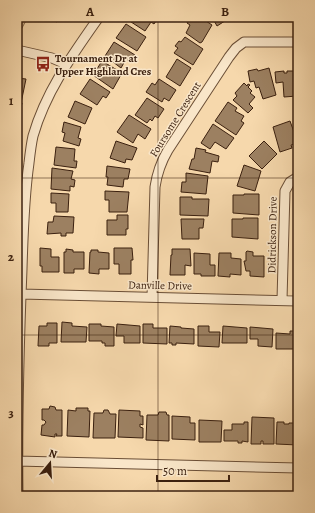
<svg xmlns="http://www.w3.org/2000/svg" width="315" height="513" font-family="Alegreya,serif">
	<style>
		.green { fill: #d6b991; stroke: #886c50 }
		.building { fill: #9c8061; stroke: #3b200f }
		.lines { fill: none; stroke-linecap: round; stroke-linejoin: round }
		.minor-casing { stroke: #6a4e36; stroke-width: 11 }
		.minor { stroke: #f9e6c9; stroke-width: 9 }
		.grid { fill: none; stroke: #3b200f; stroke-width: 1; stroke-opacity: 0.55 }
		.labels { text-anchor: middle; stroke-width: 3; stroke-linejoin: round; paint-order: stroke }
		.poi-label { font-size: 11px; font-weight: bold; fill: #3b200f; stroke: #f9e6c9; text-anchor: start }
		.street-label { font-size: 11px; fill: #3b200f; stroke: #f9e6c9 }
		.neatline { fill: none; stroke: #3b200f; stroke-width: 1.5 }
		.grid-label { font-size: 13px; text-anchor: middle; font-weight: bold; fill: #3b200f }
	</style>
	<rect width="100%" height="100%" fill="#f6d8ac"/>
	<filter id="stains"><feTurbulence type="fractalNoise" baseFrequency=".005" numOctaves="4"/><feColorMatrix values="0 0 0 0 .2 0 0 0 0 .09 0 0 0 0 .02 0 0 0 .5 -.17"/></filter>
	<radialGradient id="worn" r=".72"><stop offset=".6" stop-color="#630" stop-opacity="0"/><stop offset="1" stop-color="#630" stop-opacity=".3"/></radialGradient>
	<path class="green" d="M17,17H28L17,37Z"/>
	<path class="building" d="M49,17H60L57,22Z
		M130,17H157L158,18L154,24L151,22L145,31L128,20Z
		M190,17H200L212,25L202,42L200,43L186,33L190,25L187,23Z
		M212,17H234V18L229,21L228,19L217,26Z
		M126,24L146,37L137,51L116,38Z
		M185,37L203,49L193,65L174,53L178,48L175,46L179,41L181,42Z
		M114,42L135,55L131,62L126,59L121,68L105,56Z
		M177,59L191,68L180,86L166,77Z
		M102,61L122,73L113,89L93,75Z
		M269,68L276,95L263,99L259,87L256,88L254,81L250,82L248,71L257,69L258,71Z
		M284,71V73H287V71H296L297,96L284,97L283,82L276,83L275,72Z
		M17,78L26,79L21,103H22L20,112L17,111Z
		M90,79L110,92L106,98L103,96L97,105L80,94Z
		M159,79L176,90L169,101L164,98L162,102L146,92L152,83L155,85Z
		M244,83L247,86L248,84L250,85L248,87L252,91L250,93L255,97L249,104L253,108L248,113L233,100L237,96L235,93Z
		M147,98L164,109L158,118L155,116L152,121L150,119L147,123L135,115Z
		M75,101L92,108L85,124L68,117Z
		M228,102L237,108L235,111L244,116L241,121L244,123L236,135L215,121Z
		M129,115L151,129L145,139L138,134L133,143L117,132Z
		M290,121L298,143L291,145L292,148L280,152L273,127Z
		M64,122L81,127L78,138L81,139L79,146L63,141L65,133L62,132Z
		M213,124L234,138L226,149L215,142L210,149L201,143Z
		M116,141L137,148L132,160L126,159L125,163L110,158Z
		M264,141L277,154L262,169L249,156Z
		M56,147L75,149L74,161H77L76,168L54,165Z
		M196,148L206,150L205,152L219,156L218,162L212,161L210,173L189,169L192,159H194Z
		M244,165L261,171L255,191L237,186Z
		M107,166L130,169L128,179H124L123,187L107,185L108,177H106Z
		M52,168L73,171L71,179L75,180L74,187L70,186V191L51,189Z
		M186,173L208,176L206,194L181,192L182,182H186Z
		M105,191L129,192L127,212H109V200H105Z
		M51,193L69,194L68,212H56V203H51Z
		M244,194H259V215L233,213V195H244Z
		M180,197H192V199H209L208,216L180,215Z
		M117,215H128V229H126V235H107V220H117Z
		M54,216L74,217L73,233H66V236H61V233L47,234L48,222H53Z
		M243,218H258V239L232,237V219H243Z
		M181,219H204L203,228H199V239H182Z
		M40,248L51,249V257H59V272H42V266H40Z
		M114,248H132L133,260H131V274H119V264H114Z
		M66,249L73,250V252H84V269H74V273H64V252H66Z
		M172,249H190L191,266L185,265V275H170L171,255H172Z
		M91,250H98V252L109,253V269H99V274L89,273L90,252H91Z
		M247,251L253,252V256H264V277L250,276V271H246L244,261H246V252Z
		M194,253L210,254V265H215V276H201V274H194Z
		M219,253H231V258L241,259V275L230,274V277L218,276Z
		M62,322L72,323V326L87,327L86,342H61Z
		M47,323H57V343H49V346H38L39,326H47Z
		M89,324H101V326L114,327V346H105V343H102V341H89Z
		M117,324L140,326V343H124V336H116Z
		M143,324H153V328H167V344L143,343Z
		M170,326L181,327V328L194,329V344L176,343V345H172V343H169Z
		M198,326H209V332H220L219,347L198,346Z
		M223,326L247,328V343H222Z
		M250,327L273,329L272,347L258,346V339H250Z
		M290,331H298V349H276V333L290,334Z
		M50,406L55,407L56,410H62V436H56L57,434H55V437L41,435L42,425H44L46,422L44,420H42V409H49Z
		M76,408H88V411H90L89,437L67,436L68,410L76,411Z
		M104,410H108L110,414H116L115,438H93L94,413H103Z
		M119,410L140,411V416H143V425L140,424V427L143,428V438L118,437Z
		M159,412H166L167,415H169V441L146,440L147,415H158Z
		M172,416L190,417V423H195V440L172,439Z
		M252,417L274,418V444H263V441H261V444H251Z
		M199,420L222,421L221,442H199Z
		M244,422H248V442L242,441V443H238V441H224V430H232V424H244Z
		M277,422H284V424H289V423H298V445L276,444Z"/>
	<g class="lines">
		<g class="minor-casing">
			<path id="minor" d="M17,50L52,58L66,64
				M21,294L298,301
				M152,297L155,187C157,173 161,162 168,150L229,57L236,48L244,42H298
				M282,300L285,191L290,182L298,177
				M17,461L298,468
				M18,496C17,420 19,344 22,269C23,233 24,198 29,163C30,154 31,145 33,136C46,91 73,54 99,17"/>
		</g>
		<use href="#minor" class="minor"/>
	</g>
	<path class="grid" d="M158,17V496M17,178H298M17,335H298"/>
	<defs>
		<g id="bus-bare" transform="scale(1.2)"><path d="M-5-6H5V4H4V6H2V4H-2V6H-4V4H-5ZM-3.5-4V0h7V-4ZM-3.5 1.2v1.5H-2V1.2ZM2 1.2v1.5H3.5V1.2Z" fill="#8f2418" stroke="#f9e6c9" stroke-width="2.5" paint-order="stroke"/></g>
	</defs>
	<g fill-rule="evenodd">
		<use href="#bus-bare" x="43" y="64"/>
	</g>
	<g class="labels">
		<g class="poi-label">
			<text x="55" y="62">Tournament Dr at<tspan x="55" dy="13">Upper Highland Cres</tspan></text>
		</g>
		<g class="street-label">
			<text transform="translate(175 119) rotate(-58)" y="4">Foursome Crescent</text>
			<text transform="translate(272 235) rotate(-89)" y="4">Didrickson Drive</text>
			<text transform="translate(160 285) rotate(1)" y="4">Danville Drive</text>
		</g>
	</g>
	<rect width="315" height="513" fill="none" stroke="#f6d8ac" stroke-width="44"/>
	<g transform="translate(50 463) rotate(18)" stroke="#f9e6c9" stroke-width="3" paint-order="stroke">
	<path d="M0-3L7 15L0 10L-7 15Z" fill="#3b200f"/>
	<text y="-6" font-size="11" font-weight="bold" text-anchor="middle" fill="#3b200f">N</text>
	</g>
	<path d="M157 475v6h72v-6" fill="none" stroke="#3b200f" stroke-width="2"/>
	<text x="163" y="475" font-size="12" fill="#3b200f" stroke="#f9e6c9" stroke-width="3" paint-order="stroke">50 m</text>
	<rect x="22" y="22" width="271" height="469" class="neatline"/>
	<g class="grid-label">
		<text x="90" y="16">A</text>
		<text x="225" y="16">B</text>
		<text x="11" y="105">1</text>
		<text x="11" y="261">2</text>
		<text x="11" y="417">3</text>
	</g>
	<rect width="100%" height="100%" filter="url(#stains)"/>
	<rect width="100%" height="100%" fill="url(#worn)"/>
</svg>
